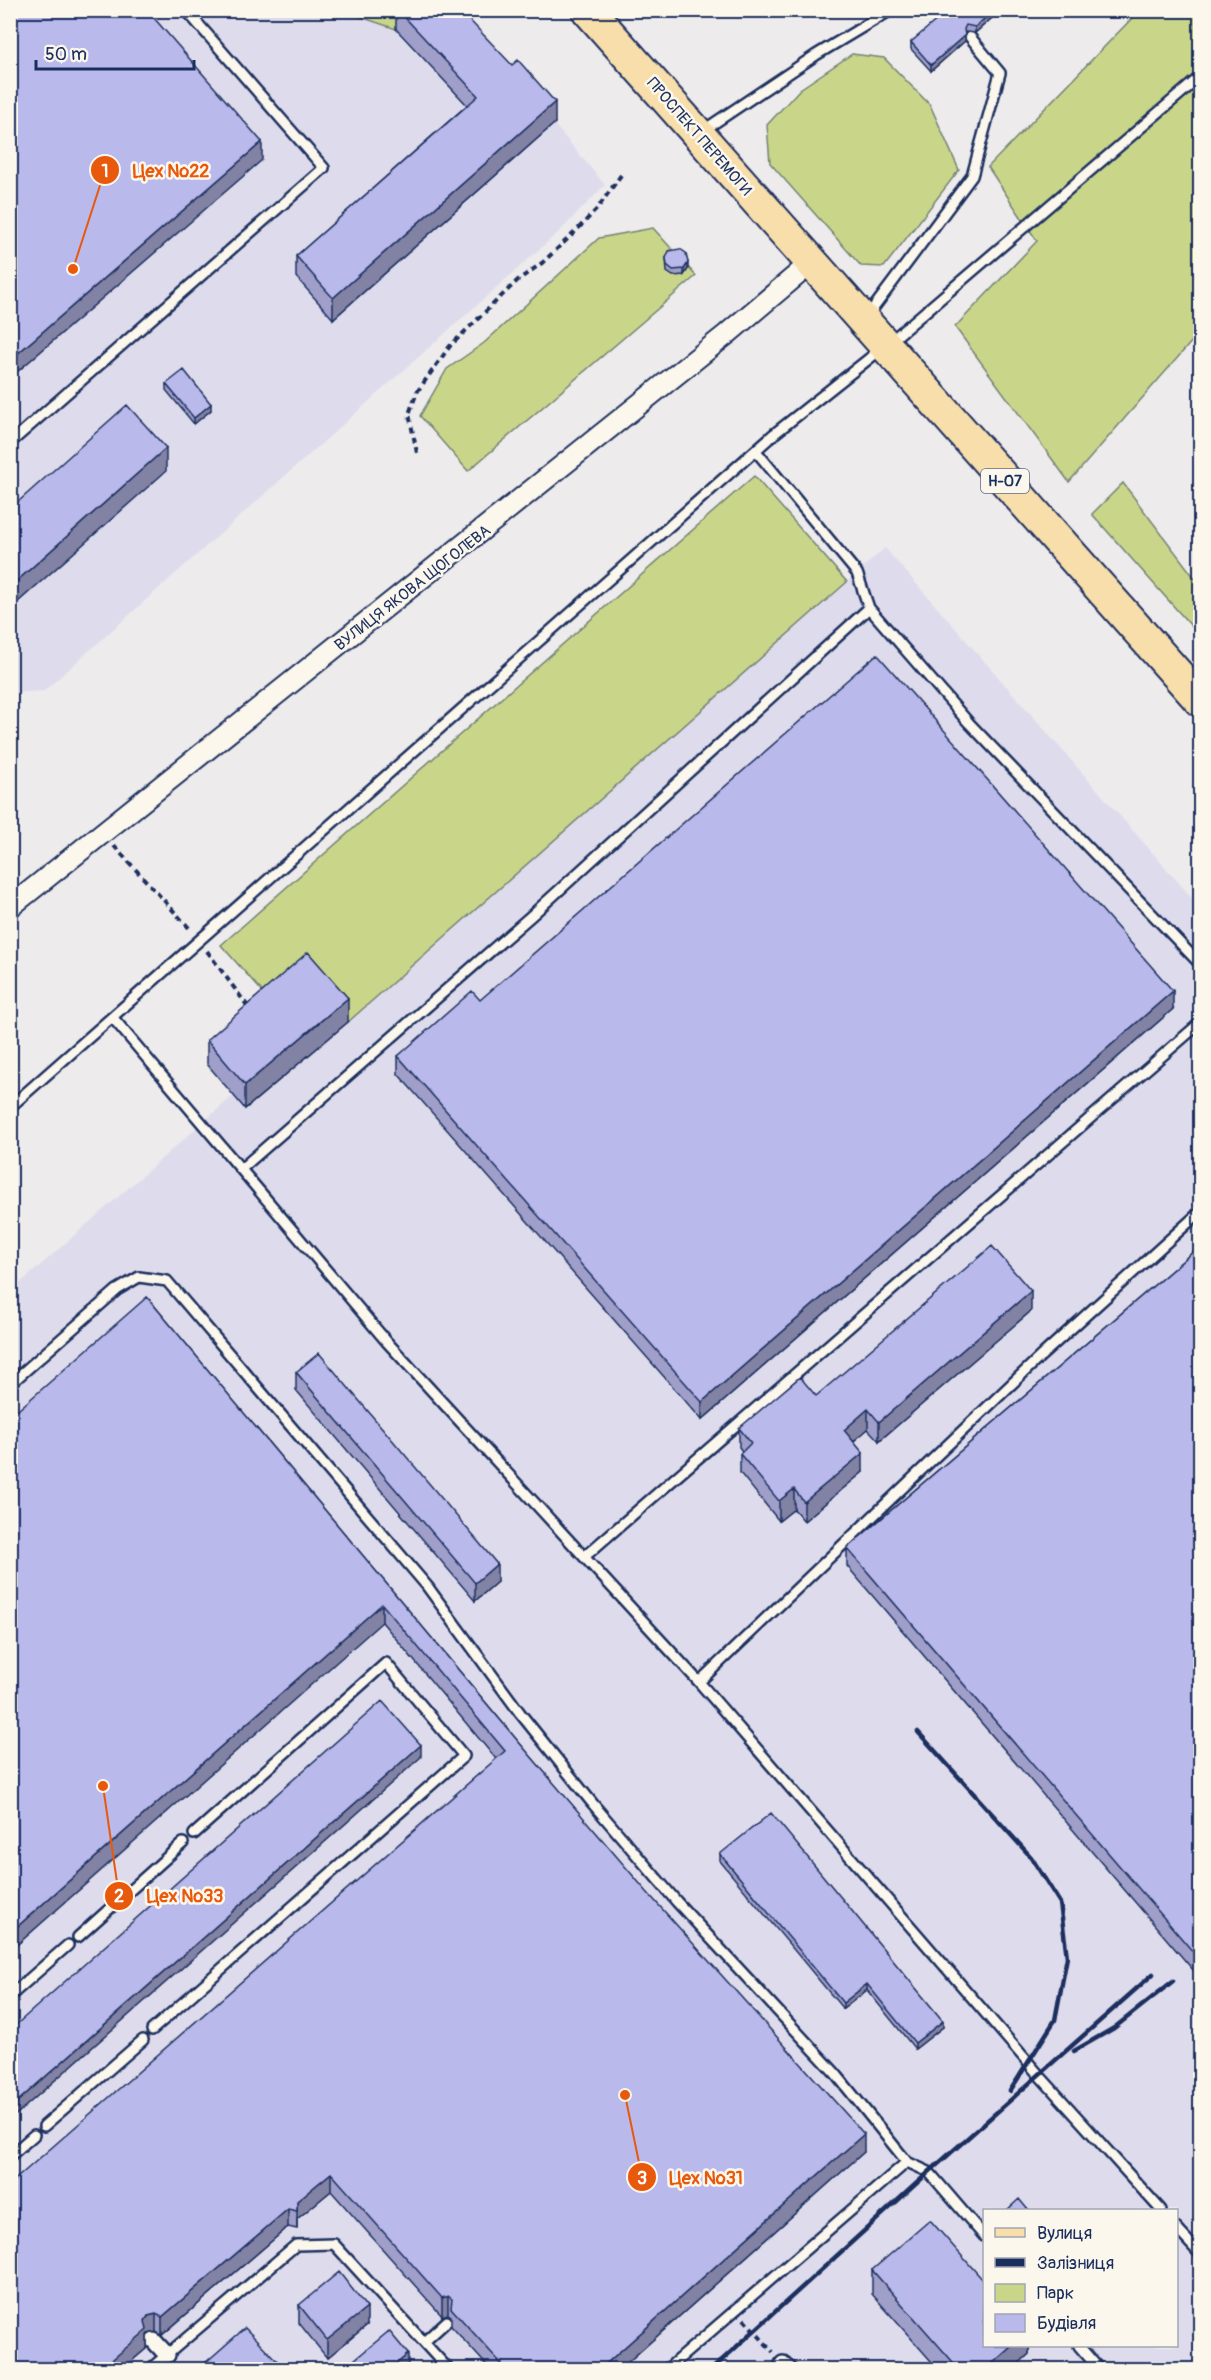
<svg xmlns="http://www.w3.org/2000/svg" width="1211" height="2380" font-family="Pangolin,sans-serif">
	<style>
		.built { fill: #dedcec; fill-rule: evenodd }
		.green { fill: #c9d68a; stroke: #728274; stroke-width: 1.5 }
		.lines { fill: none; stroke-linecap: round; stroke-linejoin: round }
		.service-casing { stroke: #1b2f5e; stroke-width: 14 }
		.pedestrian-casing { stroke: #1b2f5e; stroke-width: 20 }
		.minor-casing { stroke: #1b2f5e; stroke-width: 24 }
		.primary-casing { stroke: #1b2f5e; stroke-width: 36 }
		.path { stroke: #1b2f5e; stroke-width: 4; stroke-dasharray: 6 4.5; stroke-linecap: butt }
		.service { stroke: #fbf7ec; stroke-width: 9 }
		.pedestrian { stroke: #fbf7ec; stroke-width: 15 }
		.minor { stroke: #fbf7ec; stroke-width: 20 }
		.primary { stroke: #f8deab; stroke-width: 32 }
		.rail { stroke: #1b2f5e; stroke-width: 4.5 }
		.wall { fill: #9f9fca; stroke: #1b2f5e; stroke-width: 1.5 }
		.shaded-wall { fill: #8282a4; stroke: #1b2f5e; stroke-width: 1.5 }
		.building { fill: #b9b9eb; stroke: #1b2f5e; stroke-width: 1.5 }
		.labels { text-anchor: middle; stroke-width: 5; stroke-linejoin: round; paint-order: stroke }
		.shield { fill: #fbf7ec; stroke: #5e6b89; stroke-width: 1.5 }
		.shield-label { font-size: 15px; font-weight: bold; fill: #1b2f5e }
		.street-label { font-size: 16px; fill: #1b2f5e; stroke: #fbf7ec }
		.leader { fill: none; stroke: #e8590c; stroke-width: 2 }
		.callout-dot { fill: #e8590c; stroke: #fbf7ec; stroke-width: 2 }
		.mark-label { font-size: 18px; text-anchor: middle; font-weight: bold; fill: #fff }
		.callout-label { font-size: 18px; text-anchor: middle; font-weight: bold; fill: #e8590c; stroke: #fbf7ec; stroke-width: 5; stroke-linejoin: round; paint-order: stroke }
	</style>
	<rect width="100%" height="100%" fill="#eeebec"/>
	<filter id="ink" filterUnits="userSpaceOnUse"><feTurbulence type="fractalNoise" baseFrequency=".0167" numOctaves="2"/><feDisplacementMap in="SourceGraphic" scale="12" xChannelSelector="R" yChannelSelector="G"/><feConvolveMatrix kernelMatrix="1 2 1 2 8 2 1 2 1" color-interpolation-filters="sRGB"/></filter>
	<g filter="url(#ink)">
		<path class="built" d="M343,10L395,29L518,81L605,185L561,230L44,691L11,693V11Z
			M885,548L1200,907V2369H11L10,1292L234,1095L348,1021ZM984,2210H1176V2346H984Z"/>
		<path class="green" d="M343,11H416L396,29Z
			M1139,11H1200V332L1069,482L955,327L1037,241L988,167Z
			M852,54L884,58L930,105L959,170L884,267L861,266L770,163L767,125L800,89Z
			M653,228L696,276L468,471L420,416L447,369L484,343L599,238Z
			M754,476L847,582L348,1022L274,1005L221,945Z
			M1123,483L1200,585V636L1092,514Z"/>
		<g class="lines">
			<g class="service-casing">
				<path id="service" d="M701,132L816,55L891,10
					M866,318L972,176L1000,73L970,37
					M10,443L324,168L186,10
					M756,451L857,573L869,608L969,723L1200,964
					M113,1018L387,1342L699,1682L1039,2075L1161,2210
					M10,1107L774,434L885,346L1200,77
					M241,1169L532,915L869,608
					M10,1384L117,1290L139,1277L167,1281L427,1586L520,1713L593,1804L677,1902L836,2074L907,2162L929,2172L984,2236
					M584,1557L1200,1023
					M699,1682L1042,1355L1200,1212
					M78,1937L183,1843
					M10,1996L68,1945
					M152,2030L464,1756L386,1663L194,1834
					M44,2126L143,2040
					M10,2156L34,2135
					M1176,2228L1200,2254
					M424,2342L447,2321
					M1079,2346L1100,2370
					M149,2370L296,2245L334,2244L449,2370
					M666,2370L907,2162"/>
			</g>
			<g class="pedestrian-casing">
				<path id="pedestrian" d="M154,2341L167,2355
					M783,2364L789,2370"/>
			</g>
			<g class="minor-casing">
				<path id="minor" d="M10,907L727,334L811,263"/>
			</g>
			<g class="primary-casing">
				<path id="primary" d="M588,10L1200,700"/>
			</g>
			<path class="path" d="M417,453L409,414L417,392L450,346L518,280L542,263L573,234L597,209L621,175
				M114,846L192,931
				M207,951L249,1008
				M744,2319L773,2352"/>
			<use href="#service" class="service"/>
			<use href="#pedestrian" class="pedestrian"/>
			<use href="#minor" class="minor"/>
			<use href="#primary" class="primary"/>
			<path class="rail" d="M918,1732L1031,1857L1060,1903L1067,1957L1055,2020L1010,2091
				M1074,2051L1114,2028L1173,1981
				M711,2370L929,2172L1153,1974"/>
		</g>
		<path class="wall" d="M396,10H460L555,123L333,319L296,277V256L467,105L396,29Z
			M956,10H1001L975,33L966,32L965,34V41L931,71L911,49V42L955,13Z
			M666,258L688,269L684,275L673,276L667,272Z
			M166,384L211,410L194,424L166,390Z
			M480,1000L1173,1009L702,1420L398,1074V1056Z
			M348,1022L245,1109L207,1064V1040Z
			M1200,1246V1978L847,1566V1548Z
			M147,1297L517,1740L864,2152L619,2370H491L451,2326V2316L448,2314L442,2316L331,2191L297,2219V2229L288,2227L162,2335L156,2332L148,2334L147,2335V2348L121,2370H10L496,1759L382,1622Z
			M1031,1311L879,1441L868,1429L854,1441L863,1472L804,1521L794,1509L779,1521L740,1473V1454L742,1451L739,1447V1428Z
			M296,1372L497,1582L475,1601L296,1390Z
			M720,1854L943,2027L915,2049L867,1990L843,2009L720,1861Z
			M872,2270L1029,2346V2354L1012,2370H939L872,2294Z
			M299,2305L367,2325L327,2358L299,2323Z"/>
		<path class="shaded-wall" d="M994,10H1001L975,33V27Z
			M965,35V41L931,71V65Z
			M555,102V123L333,319V298Z
			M262,142V160L10,378V360Z
			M688,263V269L684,275V269Z
			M211,404V410L194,424V418Z
			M166,448V471L10,609V587Z
			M1173,991V1009L702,1420V1402Z
			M348,998V1022L245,1109V1085Z
			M1031,1291V1311L879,1441V1422Z
			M868,1409V1429L844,1449V1430Z
			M863,1453V1472L804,1521V1502Z
			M794,1489V1509L779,1521V1501Z
			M497,1564V1582L475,1601V1583Z
			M382,1604V1622L10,1951V1933Z
			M421,1745V1757L10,2120V2108Z
			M867,1984V1990L843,2009V2003Z
			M943,2021V2027L915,2049V2043Z
			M864,2134V2152L619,2370H599Z
			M331,2173V2191L297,2219V2229V2201Z
			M288,2209V2227L162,2335V2317Z
			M448,2296V2314L442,2316V2298Z
			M367,2308V2325L327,2358V2340Z
			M156,2314V2332L148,2334L147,2335V2348L121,2370H100L145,2321L148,2316Z
			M1012,2346H1029V2354L1012,2370H985Z
			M408,2354V2370H389Z"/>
		<path class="building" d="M10,10H147L262,142L10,360Z
			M398,10H460L512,65L518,60L555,102L333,298L296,256L478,96Z
			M956,10H994L975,27L966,25L964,29L965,35L931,65L911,42L946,12L955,13Z
			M680,249L686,253L688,263L684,269L673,270L667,265L666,258L669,251Z
			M184,370L211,404L194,418L166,384Z
			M127,405L166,448L10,587V509Z
			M877,654L1173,991L702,1402L398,1056L472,991L480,1000Z
			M308,952L348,998L245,1085L207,1040Z
			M992,1246L1031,1291L879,1422L868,1409L844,1430L863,1453L804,1502L794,1489L779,1501L740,1454L751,1443L739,1428L800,1377L816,1396Z
			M1200,1246V1960L847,1548Z
			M147,1297L517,1740L647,1892L864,2134L599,2370H507L451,2308L452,2299L448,2296L442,2298L331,2173L297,2201V2211L288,2209L162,2317L156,2314L148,2316L145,2321L147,2330L100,2370H10V2184L505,1751L382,1604L10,1933V1417Z
			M319,1353L497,1564L475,1583L296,1372Z
			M382,1701L421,1745L10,2108V2030Z
			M771,1813L943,2021L915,2043L867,1984L843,2003L720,1854Z
			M1019,2199L1029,2211H1006Z
			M930,2220L984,2281V2346H1012L985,2370H960L872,2270Z
			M339,2272L367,2308L327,2340L299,2305Z
			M245,2328L286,2370H197Z
			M389,2331L408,2354L389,2370H342Z
			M810,2366L813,2370H805Z"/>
	</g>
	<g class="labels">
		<rect class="shield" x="981" y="469" width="48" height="24" rx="4.5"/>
		<g class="shield-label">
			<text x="1005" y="486">Н-07</text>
		</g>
		<g class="street-label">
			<text transform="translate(700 136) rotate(49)" y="6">ПРОСПЕКТ ПЕРЕМОГИ</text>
			<text transform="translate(412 587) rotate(-38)" y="6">ВУЛИЦЯ ЯКОВА ЩОГОЛЕВА</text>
		</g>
	</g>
	<path class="leader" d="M73 269L105 170M103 1786L119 1896M625 2095L642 2177"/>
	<g class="callout-dot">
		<circle cx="73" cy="269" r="6"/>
		<circle cx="103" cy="1786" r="6"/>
		<circle cx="625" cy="2095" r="6"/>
		<circle cx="105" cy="170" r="15"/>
		<circle cx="119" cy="1896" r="15"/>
		<circle cx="642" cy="2177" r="15"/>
	</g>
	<g class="mark-label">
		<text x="105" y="177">1</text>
		<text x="119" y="1902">2</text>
		<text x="642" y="2184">3</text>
	</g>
	<g class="callout-label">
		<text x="171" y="177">Цех №22</text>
		<text x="185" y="1902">Цех №33</text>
		<text x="706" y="2184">Цех №31</text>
	</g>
	<rect width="1211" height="2380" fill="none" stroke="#fbf7ec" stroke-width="36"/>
	<rect x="18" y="18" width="1175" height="2344" fill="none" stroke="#1b2f5e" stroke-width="2" filter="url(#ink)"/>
	<rect x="983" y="2209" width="195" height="138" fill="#fbf7ec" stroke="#a1a7b3" stroke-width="1.5"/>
	<rect x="995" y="2228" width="30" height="9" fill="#f8deab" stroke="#a1a7b3" stroke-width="1.5"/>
	<text x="1037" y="2239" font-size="18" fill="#1b2f5e">Вулиця</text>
	<rect x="995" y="2258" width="30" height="9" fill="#1b2f5e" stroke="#a1a7b3" stroke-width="1.5"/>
	<text x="1037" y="2269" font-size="18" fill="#1b2f5e">Залізниця</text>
	<rect x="995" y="2284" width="30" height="18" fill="#c9d68a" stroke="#a1a7b3" stroke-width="1.5"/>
	<text x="1037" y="2299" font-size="18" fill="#1b2f5e">Парк</text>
	<rect x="995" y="2314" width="30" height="18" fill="#b9b9eb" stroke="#a1a7b3" stroke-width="1.5"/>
	<text x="1037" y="2329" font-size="18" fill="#1b2f5e">Будівля</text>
	<path d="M36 60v9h158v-9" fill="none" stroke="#1b2f5e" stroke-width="3"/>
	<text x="45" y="60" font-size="18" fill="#1b2f5e" stroke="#fbf7ec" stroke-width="4.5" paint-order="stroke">50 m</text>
</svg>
